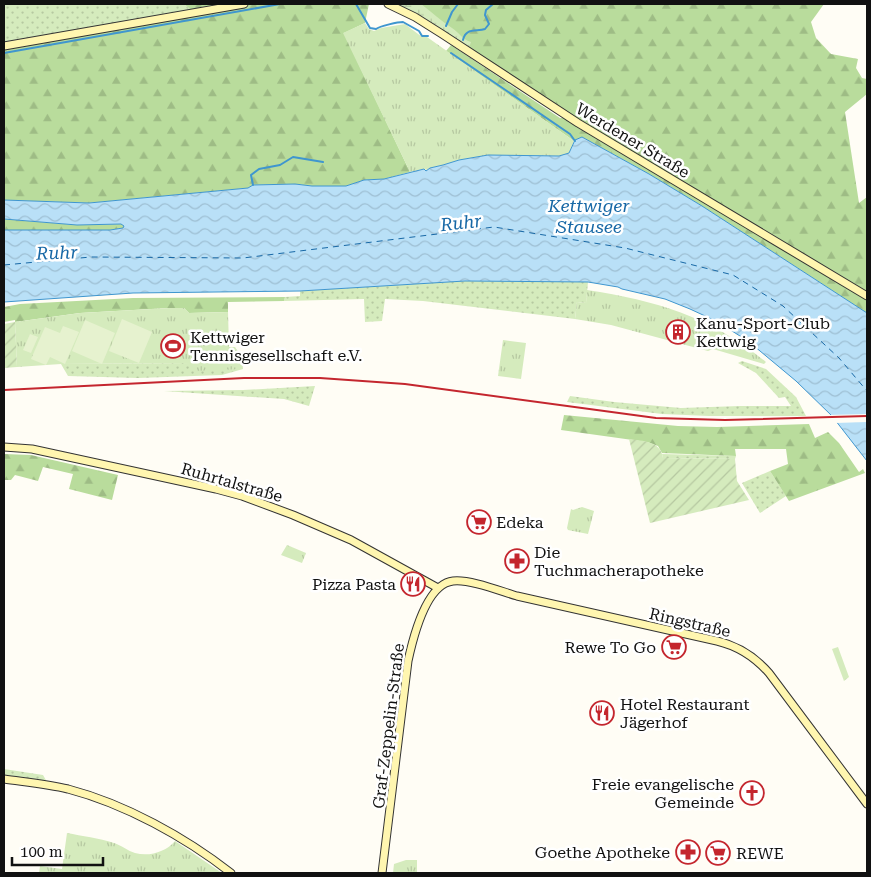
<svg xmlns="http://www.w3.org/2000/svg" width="871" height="877" font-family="'Roboto Serif',serif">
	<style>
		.grass { fill: url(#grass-dots) }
		.forest { fill: url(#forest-firs) }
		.wetland { fill: url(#wetland-marsh) }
		.park { fill: url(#park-tufts) }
		.garden { fill: url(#garden-furrows) }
		.pitch { fill: #e6f2cf }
		.water { fill: url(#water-waves); stroke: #3f96cf }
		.pier { fill: #fffdf5 }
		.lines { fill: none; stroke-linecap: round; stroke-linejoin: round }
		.stream { stroke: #3f96cf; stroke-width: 2 }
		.ferry { stroke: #1768a6; stroke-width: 1; stroke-dasharray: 6 5; stroke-linecap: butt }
		.secondary-casing { stroke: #333; stroke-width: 9 }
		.secondary { stroke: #fff6b0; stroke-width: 7 }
		.rail { stroke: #c4262e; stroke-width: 2 }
		.labels { text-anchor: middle; stroke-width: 5; stroke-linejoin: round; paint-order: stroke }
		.street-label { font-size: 16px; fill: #111; stroke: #fff }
		.poi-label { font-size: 16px; fill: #111; stroke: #fff; text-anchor: start }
		.water-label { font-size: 18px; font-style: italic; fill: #1768a6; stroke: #fff }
	</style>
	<defs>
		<pattern id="grass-dots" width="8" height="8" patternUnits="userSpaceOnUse" patternTransform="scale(1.25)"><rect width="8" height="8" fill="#d5ebbd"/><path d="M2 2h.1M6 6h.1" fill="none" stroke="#b6c8a1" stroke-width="1.8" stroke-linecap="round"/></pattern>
		<pattern id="forest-firs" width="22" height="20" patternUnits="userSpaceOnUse" patternTransform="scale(1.25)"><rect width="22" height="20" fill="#b9dc9c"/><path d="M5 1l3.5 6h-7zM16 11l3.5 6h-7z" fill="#9ebc85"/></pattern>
		<pattern id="wetland-marsh" width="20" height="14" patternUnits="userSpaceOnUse" patternTransform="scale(1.25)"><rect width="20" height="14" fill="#d5ebbd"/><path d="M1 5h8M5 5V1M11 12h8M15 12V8" fill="none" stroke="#b6c8a1"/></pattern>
		<pattern id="park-tufts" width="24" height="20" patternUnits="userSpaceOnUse" patternTransform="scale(1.25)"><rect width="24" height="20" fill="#d5ebbd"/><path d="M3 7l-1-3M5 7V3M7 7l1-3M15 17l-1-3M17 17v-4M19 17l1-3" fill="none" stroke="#b6c8a1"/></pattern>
		<pattern id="garden-furrows" width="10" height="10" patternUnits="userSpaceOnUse" patternTransform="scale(1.25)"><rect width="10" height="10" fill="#d5ebbd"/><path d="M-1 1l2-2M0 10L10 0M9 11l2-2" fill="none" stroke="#b6c8a1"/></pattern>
		<pattern id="water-waves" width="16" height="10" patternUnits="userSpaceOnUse" patternTransform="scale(1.25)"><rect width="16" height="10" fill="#b9e0f7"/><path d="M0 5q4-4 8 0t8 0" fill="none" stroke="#9ebfd3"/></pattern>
	</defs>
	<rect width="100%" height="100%" fill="#fffdf5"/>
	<path class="grass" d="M4,4H184L191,10L4,42Z
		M465,281L588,282L586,303L577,302L575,319L423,301L385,299L382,321L365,322L364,299L284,301L285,297L300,296V291Z
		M742,361L766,369L796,397L806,416H709L662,414L567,402L570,396L614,402L681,408L740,406H791L785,397L779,398L756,373L738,363Z
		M191,363L243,369L222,375L138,378L68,376L61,364Z
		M315,386L309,406L284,399L164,391L243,390Z
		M662,454L736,456L735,459L663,458Z
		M770,471L786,496L760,513L742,483Z
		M4,769L43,775L47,782L4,776Z"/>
	<path class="forest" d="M184,4H369L365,23L344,33L410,172L384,179L364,180L347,186H312L295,184L253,185L248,188L89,203L4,200V49L191,10Z
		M394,4H824L811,22L816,38L831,54L858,59L856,68L862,78L867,79V94L845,112L859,203L867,197V295L565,113Z
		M451,45L560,118H563L576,125L867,298V313L702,206L649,174L582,137L574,141L446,51Z
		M4,219L77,225L122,224L124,226V228L110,230H4Z
		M285,297L284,301L228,302V312L189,313L184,308H169L80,313L15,322V320L4,322V307L20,304L133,298Z
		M564,415L678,426L717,427L809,424L815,438L828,432L839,443L859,472L863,469L865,473L789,501L770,471L788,464L786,449H735L736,456L662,453L658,446L647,442L561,430Z
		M4,454L31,455L118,475L112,500L69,489L73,474L43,467L38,481L15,475L11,480H4Z"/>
	<path class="wetland" d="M393,4H421C432,12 441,21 452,28C460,33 461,39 471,42L469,48Z"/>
	<path class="park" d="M365,23L369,29L374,31L381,28L405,24L422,37H427L574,141L569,153L559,156L488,155L459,160L443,165L430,168L427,170L424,169L410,172L343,33Z
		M587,290C658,301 709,316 766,362L764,364L713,349L708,351L611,325L575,319L577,302L586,303Z
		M169,308H184L189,313L228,312L229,347H235L242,357L243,369L191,371V363L61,364L17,367L15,322L80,313Z
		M503,340L526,343L521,379L498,376Z
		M582,507L594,511L588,534L568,530L567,528L571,509L573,510Z
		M287,545L306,553L302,563L281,555Z
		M838,647L849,677L844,681L832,649Z
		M67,833C82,836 99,838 114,843C121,845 128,851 135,853C149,857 166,852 175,841L222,873H39L40,866L62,869Z
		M406,860H417V873H393L394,864Z"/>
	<path class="garden" d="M15,322L17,367L4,368V324Z
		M629,439C643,441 661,441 663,458L735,459L737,481L749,500L650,523Z"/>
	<path class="pitch" d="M122,319L152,332L139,363L109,351Z
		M85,320L115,333L102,364L72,351Z
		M63,326L79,332L65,364L50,357L46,365L31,359L45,327L60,333Z
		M30,334L38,337L31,353L23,350Z"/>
	<path class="water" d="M582,137L649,174L702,206L867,313V461L832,416L796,381L748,341L716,321L690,309L665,299L622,289L618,287L588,282L465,281L300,291L133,293L4,302V230H110L123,228L124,226L121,224L77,225L4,219V200L89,203L248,188L253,185L295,184L312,186H346L364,180L384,179L424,169L426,171L430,168L443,165L459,160L488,155L559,156L569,153L575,140Z"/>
	<path class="pier" d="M867,414V422L835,423L828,415Z"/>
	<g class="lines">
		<path class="stream" d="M356,4L370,28L376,29C380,26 398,22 403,22L419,31L422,36H428
			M446,26L452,12L458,4
			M463,40C466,27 477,32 485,29L489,24L485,15L486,10L493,4
			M4,53L280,4
			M451,53L570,134L575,141
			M253,185L251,175L259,169L280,165L293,157L323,162"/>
		<path class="ferry" d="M4,265L91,257L243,258L494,227L625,248L733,275L783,306L839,358L867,391"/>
		<g class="secondary-casing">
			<path id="secondary" d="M388,4L415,17L442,34L578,123L867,296
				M4,46L244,4
				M4,447L32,449L216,489L242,496L293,515L351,540L438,588
				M4,779C25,782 47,784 68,789C125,804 185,837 231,873
				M382,873L408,661C413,638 426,584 453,581C470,579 500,591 517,596L717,641C738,646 755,657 769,673L867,804"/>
		</g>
		<use href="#secondary" class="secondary"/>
		<path class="rail" d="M4,390L244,378H320L405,384L656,418L725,420L867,416"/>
	</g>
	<defs>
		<g id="building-ring" transform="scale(1.25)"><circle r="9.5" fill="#fff" stroke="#c4262e" stroke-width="1.5"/><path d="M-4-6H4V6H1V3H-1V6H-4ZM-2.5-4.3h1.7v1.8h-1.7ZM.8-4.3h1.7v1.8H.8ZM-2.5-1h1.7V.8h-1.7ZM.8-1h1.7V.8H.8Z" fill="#c4262e"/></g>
		<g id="stadium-ring" transform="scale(1.25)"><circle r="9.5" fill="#fff" stroke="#c4262e" stroke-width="1.5"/><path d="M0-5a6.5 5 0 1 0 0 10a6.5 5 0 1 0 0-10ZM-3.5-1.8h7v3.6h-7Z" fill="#c4262e"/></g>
		<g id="supermarket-ring" transform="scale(1.25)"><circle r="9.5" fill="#fff" stroke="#c4262e" stroke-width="1.5"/><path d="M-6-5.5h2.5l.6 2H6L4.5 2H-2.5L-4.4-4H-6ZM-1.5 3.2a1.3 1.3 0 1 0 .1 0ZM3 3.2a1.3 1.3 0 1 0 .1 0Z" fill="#c4262e"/></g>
		<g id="pharmacy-ring" transform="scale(1.25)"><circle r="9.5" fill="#fff" stroke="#c4262e" stroke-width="1.5"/><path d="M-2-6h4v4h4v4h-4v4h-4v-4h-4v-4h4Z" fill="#c4262e"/></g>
		<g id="restaurant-ring" transform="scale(1.25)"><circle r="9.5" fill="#fff" stroke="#c4262e" stroke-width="1.5"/><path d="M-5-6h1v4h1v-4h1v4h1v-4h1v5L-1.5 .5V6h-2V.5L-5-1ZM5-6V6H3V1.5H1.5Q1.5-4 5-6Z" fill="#c4262e"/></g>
		<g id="church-ring" transform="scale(1.25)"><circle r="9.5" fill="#fff" stroke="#c4262e" stroke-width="1.5"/><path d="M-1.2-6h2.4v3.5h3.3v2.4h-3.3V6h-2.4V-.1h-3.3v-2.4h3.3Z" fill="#c4262e"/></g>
	</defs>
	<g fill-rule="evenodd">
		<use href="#building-ring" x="678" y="332"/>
		<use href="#stadium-ring" x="173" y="346"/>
		<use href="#supermarket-ring" x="479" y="522"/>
		<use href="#pharmacy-ring" x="517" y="561"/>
		<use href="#restaurant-ring" x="413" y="584"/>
		<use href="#supermarket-ring" x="674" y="647"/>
		<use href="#restaurant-ring" x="602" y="713"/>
		<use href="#church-ring" x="752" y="793"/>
		<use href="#pharmacy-ring" x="688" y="852"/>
		<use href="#supermarket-ring" x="718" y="853"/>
	</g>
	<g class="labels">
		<g class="street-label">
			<text transform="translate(633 140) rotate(31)" y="6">Werdener Straße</text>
			<text transform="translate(232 482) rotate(16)" y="6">Ruhrtalstraße</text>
			<text transform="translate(690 622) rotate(13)" y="6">Ringstraße</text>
			<text transform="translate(388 726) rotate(-83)" y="6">Graf-Zeppelin-Straße</text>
		</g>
		<g class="poi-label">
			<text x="696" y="329">Kanu-Sport-Club<tspan x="696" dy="18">Kettwig</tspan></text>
			<text x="190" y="343">Kettwiger<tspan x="190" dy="18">Tennisgesellschaft e.V.</tspan></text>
			<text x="496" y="528">Edeka</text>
			<text x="534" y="558">Die<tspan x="534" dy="18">Tuchmacherapotheke</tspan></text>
			<text x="396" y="590" text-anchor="end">Pizza Pasta</text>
			<text x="656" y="653" text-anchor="end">Rewe To Go</text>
			<text x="620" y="710">Hotel Restaurant<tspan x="620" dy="18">Jägerhof</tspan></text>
			<text x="734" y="790" text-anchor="end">Freie evangelische<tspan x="734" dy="18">Gemeinde</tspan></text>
			<text x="670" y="858" text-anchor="end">Goethe Apotheke</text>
			<text x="736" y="859">REWE</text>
		</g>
		<g class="water-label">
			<text x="589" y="212">Kettwiger<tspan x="589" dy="21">Stausee</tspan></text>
			<text transform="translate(461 223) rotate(-6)" y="6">Ruhr</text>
			<text transform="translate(57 253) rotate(-2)" y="6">Ruhr</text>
		</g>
	</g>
	<rect width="871" height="877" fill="none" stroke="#111111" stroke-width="10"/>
	<path d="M12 857v8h91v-8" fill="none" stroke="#111111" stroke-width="2.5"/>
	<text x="20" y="857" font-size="15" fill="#111111" stroke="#ffffff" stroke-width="4" paint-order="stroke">100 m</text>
</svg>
